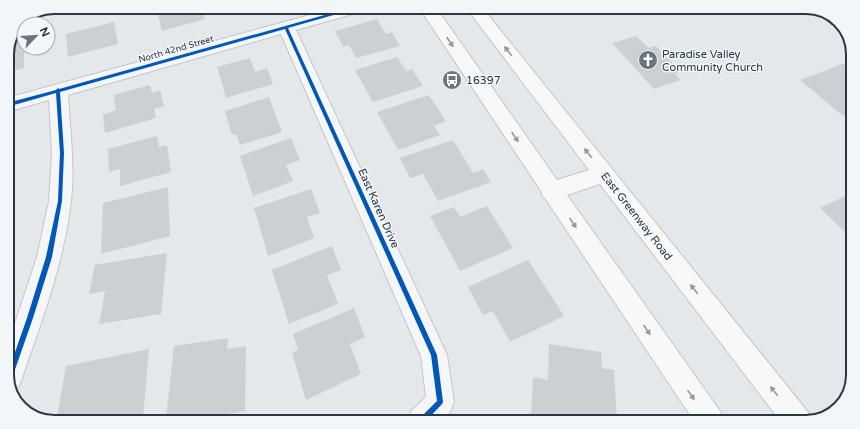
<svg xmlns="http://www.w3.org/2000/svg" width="860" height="429" font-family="'Varela Round',sans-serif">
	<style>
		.building { fill: #cdd0d3 }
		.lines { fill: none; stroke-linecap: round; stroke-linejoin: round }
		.minor-casing { stroke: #c3c6c8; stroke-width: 2 }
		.major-casing { stroke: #c1c5c8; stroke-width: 2 }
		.minor { fill: #f4f6f7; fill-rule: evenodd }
		.major { fill: #f8f8f8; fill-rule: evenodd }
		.cycleway-casing { stroke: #f3f6f9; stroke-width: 3 }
		.cycleway { fill: #0057b8; fill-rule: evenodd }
		.oneway { fill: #91989e }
		.labels { text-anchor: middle; stroke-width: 3; stroke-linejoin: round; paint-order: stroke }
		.far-street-label { font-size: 9px; fill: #2a3745; stroke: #f3f6f9 }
		.poi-label { font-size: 11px; fill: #2a3745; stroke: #f3f6f9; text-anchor: start }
		.street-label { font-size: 11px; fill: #2a3745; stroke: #f3f6f9 }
		.rim { fill: none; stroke: #2a3745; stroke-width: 2 }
	</style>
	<rect width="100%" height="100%" fill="#e5e8ea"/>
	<path class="building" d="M170,8H202L205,19L162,31L157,11Z
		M377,19L386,34L392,32L400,46L356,58L349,45L343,47L335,31Z
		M114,22L118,44L68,57L66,34Z
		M636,36L649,48L656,46L681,72L675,74L681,80L654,89L612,43Z
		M24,37V68L7,72V51L12,40Z
		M397,57L406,71L412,69L423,86L373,102L355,70Z
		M250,58L255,72L267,68L273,84L226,98L217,67Z
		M853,60L852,112L843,116L800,80Z
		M150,85L152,93L160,90L164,106L154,109L156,118L105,133L103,115L116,110L114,95Z
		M429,95L446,121L434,126L440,135L398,150L377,112Z
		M269,97L282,132L240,145L236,134L232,135L225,111Z
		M14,123L15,163L7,166V125Z
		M157,136L159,147L167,145L171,172L120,186V169L109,172L108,149Z
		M291,138L300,160L286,165L293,181L253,196L240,156Z
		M453,140L473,173L483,169L491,182L438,201L423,174L410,178L400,158Z
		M14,187L11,211L7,212V188Z
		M168,187L170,236L101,254L103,203Z
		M311,189L320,213L307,217L314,238L268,256L254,208Z
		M851,193L850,237L820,208Z
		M487,206L513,248L460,271L430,216L454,207L460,217Z
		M332,246L341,270L327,275L338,304L289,324L272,270Z
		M167,253L161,314L99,324L105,291L89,294L95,265Z
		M528,260L564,316L510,342L493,311L483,315L468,287Z
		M354,308L365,337L350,344L361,374L306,400L292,353L298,350L293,334Z
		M228,338L227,349L246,346L245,411L207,418H166L174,346Z
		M549,344L601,352L602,368L614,370L617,421L531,420L533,377L548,380Z
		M149,349L143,418L57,417L66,366Z"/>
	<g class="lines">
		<g class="minor-casing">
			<path id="minor" d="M332,9H358L356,13L296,30L447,355L454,402L450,412L442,420H408L412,410L426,397L421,356L281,34L68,95C70,130 75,166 71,201C64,263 41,323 21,381L17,390L12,393L7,378V347L37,257L49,201L52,153L49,100L7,112V98Z"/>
		</g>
		<g class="major-casing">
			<path id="major" d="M420,9H437L557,180L589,170L468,10H484L808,412L811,420L806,422H781L600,184L567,195L720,411L724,421H694L545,198L543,197L541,191Z"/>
		</g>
		<use href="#minor" class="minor"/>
		<use href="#major" class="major"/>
		<g class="cycleway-casing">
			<path id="cycleway" d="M346,9H352L351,10L288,28L437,355L443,402L442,404L427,420H419L420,418L437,401L431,355L285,29L60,92L64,153L62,201L52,257L33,318L11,381L9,384L7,378V375L27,318L46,257L58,201L60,153L56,93L7,107V103L56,90L58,88L59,89Z"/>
		</g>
		<use href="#cycleway" class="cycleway"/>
	</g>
	<defs><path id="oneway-solid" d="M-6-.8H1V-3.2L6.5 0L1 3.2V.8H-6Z"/></defs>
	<g class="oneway">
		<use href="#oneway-solid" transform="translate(450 42) rotate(56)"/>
		<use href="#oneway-solid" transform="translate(508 51) rotate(-128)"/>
		<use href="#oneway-solid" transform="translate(515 137) rotate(56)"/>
		<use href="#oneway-solid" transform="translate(588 153) rotate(-128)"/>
		<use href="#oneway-solid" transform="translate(573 223) rotate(56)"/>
		<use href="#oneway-solid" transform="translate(694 289) rotate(-128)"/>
		<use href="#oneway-solid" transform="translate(647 330) rotate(56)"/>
		<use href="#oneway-solid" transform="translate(774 391) rotate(-128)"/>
		<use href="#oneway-solid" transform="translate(691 395) rotate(55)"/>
	</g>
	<defs>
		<g id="church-disc" transform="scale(1)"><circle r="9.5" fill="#6b757f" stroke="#f3f6f9"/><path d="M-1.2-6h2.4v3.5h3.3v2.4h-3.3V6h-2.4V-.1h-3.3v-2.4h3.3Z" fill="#fff"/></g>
		<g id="bus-disc" transform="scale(1)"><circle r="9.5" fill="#6b757f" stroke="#f3f6f9"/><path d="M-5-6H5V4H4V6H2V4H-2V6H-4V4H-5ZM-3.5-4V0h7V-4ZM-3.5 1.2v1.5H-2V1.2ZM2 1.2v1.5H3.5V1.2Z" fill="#fff"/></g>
	</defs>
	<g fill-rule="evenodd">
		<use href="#church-disc" x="648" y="60"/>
		<use href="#bus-disc" x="452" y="80"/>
	</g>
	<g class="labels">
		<g class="far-street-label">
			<text transform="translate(176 49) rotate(-16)" y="3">North 42nd Street</text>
		</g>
		<g class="poi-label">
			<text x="662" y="58">Paradise Valley<tspan x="662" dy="13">Community Church</tspan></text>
			<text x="466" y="84">16397</text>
		</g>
		<g class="street-label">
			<text transform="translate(379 208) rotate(66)" y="4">East Karen Drive</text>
			<text transform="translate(637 216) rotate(52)" y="4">East Greenway Road</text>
		</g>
	</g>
	<path d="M0 0H860V429H0ZM54 14H806A40 40 0 0 1 846 54V375A40 40 0 0 1 806 415H54A40 40 0 0 1 14 375V54A40 40 0 0 1 54 14Z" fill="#f3f6f9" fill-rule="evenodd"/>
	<path class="rim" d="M54 14H806A40 40 0 0 1 846 54V375A40 40 0 0 1 806 415H54A40 40 0 0 1 14 375V54A40 40 0 0 1 54 14Z"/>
	<g transform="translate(36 36) rotate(65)"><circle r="19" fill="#f3f6f9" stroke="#a3aab1"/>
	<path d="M0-3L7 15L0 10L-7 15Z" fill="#6b757f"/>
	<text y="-6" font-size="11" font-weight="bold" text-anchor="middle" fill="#2a3745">N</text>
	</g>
</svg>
